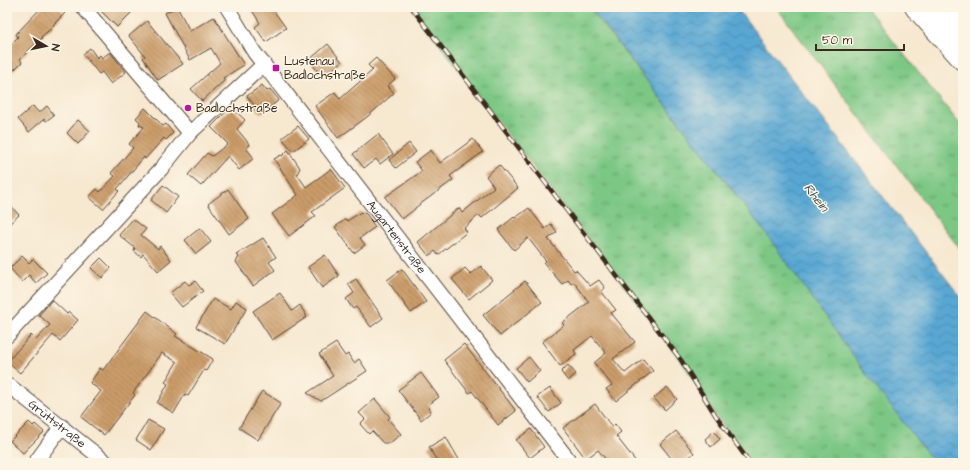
<svg xmlns="http://www.w3.org/2000/svg" width="970" height="470" font-family="'Architects Daughter',sans-serif">
	<style>
		.grass { fill: url(#grass-tufts); stroke: #5c7851 }
		.water { fill: url(#water-waves); stroke: #4a6878 }
		.building { fill: url(#building-back-hatch) }
		.lines { fill: none; stroke-linecap: round; stroke-linejoin: round }
		.minor-casing { stroke: #574639; stroke-width: 16 }
		.motorway-casing { stroke: #574639; stroke-width: 24 }
		.minor { stroke: #fff; stroke-width: 14 }
		.motorway { stroke: #fff; stroke-width: 22 }
		.rail-casing { stroke: #3b2a1e; stroke-width: 4.5 }
		.rail { stroke: #fcf5e5; stroke-width: 3; stroke-dasharray: 9; stroke-linecap: butt }
		.poi-dot { fill: #b5179e; stroke: #fcf5e5; stroke-width: 1.5 }
		.labels { text-anchor: middle; stroke-width: 3; stroke-linejoin: round; paint-order: stroke }
		.poi-label { font-size: 12px; fill: #3b2a1e; stroke: #fcf5e5; text-anchor: start }
		.street-label { font-size: 12px; fill: #3b2a1e; stroke: #fcf5e5 }
		.water-label { font-size: 13px; font-style: italic; fill: #46565d; stroke: #fcf5e5 }
	</style>
	<defs>
		<pattern id="grass-tufts" width="24" height="20" patternUnits="userSpaceOnUse"><rect width="24" height="20" fill="#7cc784"/><path d="M3 7l-1-3M5 7V3M7 7l1-3M15 17l-1-3M17 17v-4M19 17l1-3" fill="none" stroke="#67a26b"/></pattern>
		<pattern id="water-waves" width="16" height="10" patternUnits="userSpaceOnUse"><rect width="16" height="10" fill="#59a7d3"/><path d="M0 5q4-4 8 0t8 0" fill="none" stroke="#4b88ab"/></pattern>
		<pattern id="building-back-hatch" width="6" height="6" patternUnits="userSpaceOnUse"><rect width="6" height="6" fill="#cb9c69"/><path d="M-1 5l2 2M0 0l6 6M5-1l2 2" fill="none" stroke="#a67f56"/></pattern>
	</defs>
	<rect width="100%" height="100%" fill="#fcf5e5"/>
	<filter id="ink" filterUnits="userSpaceOnUse"><feTurbulence type="fractalNoise" baseFrequency=".025" numOctaves="2"/><feDisplacementMap in="SourceGraphic" scale="8" xChannelSelector="R" yChannelSelector="G"/><feConvolveMatrix kernelMatrix="1 2 1 2 8 2 1 2 1" color-interpolation-filters="sRGB"/></filter>
	<filter id="wash" filterUnits="userSpaceOnUse"><feTurbulence type="fractalNoise" baseFrequency=".012" numOctaves="4" result="noise"/><feDisplacementMap in="SourceGraphic" scale="16" xChannelSelector="R" yChannelSelector="G"/><feGaussianBlur stdDeviation="0.9" result="paint"/><feColorMatrix in="noise" values="0 0 0 0 0 0 0 0 0 0 0 0 0 0 0 0 0 1.4 0 .05"/><feComposite in="paint" operator="in"/></filter>
	<g filter="url(#wash)">
		<rect width="100%" height="100%" fill="#f7e8d0"/>
		<path class="grass" d="M412,7H589L768,236L869,378L935,463H751L716,416L681,360L478,95Z
			M776,7H866L963,128V253Z"/>
		<path class="water" d="M590,7H736L963,300V463H935L869,378L768,236Z"/>
		<g id="blocks">
			<path class="building" d="M42,7H59L65,13L53,25L54,26L41,37L42,38L20,59L22,62L7,77V48L18,37L16,34Z
				M97,7H137L117,27Z
				M177,7L190,31L214,17L244,65L223,78L225,80L202,101L191,89L220,63L211,48L190,60L165,13Z
				M250,7H271L286,28L266,42L255,27L260,23Z
				M147,21L183,64L158,80L143,58L145,56L129,36Z
				M328,44L342,62L322,77L309,60Z
				M90,48L97,58L100,55L102,58L110,52L126,72L111,84L102,72L99,74L83,54Z
				M376,58L395,79L387,86L394,93L367,117L338,138L315,106L335,92L340,99L373,70L368,65Z
				M262,85L267,91L270,89L279,100L261,114L247,96Z
				M33,106L39,113L47,106L54,115L46,121L44,119L29,132L18,119Z
				M231,107L245,120L237,129L250,145L246,148L254,158L239,170L228,156L201,186L188,175L207,153L212,156L228,144L211,127Z
				M145,108L163,126L166,124L173,133L166,140L164,138L145,159L144,157L117,189L119,191L103,209L89,197L97,189L100,192L115,176L111,173L133,148L129,144L144,127L139,125L140,122L136,118Z
				M78,120L90,131L78,144L67,133Z
				M298,126L309,139L293,151L282,138Z
				M378,134L393,154L380,164L376,159L364,168L353,154Z
				M473,139L483,152L450,176L453,180L415,208V209L402,219L385,197L422,171L415,162L431,150L440,163Z
				M409,143L416,152L396,168L389,160Z
				M288,150L300,168L297,174L306,187L331,169L345,188L312,212L316,216L289,236L272,214L298,195L274,159L281,155L282,156Z
				M499,165L518,188L482,218L479,215L464,228L467,232L438,255L435,251L429,256L418,242L459,208L462,213L494,187L486,176Z
				M163,185L178,197L166,213L151,200Z
				M228,189L249,219L229,234L208,204Z
				M7,202L19,215L7,226Z
				M529,208L545,229L551,224L557,232L548,239L574,271L576,270L590,286L599,280L605,288L601,291L616,310L611,313L635,342L613,359L625,373L643,359L653,371L616,401L606,389L612,385L594,363L606,353L592,336L574,350L576,354L560,366L542,342L564,325L562,323L589,302L574,282L571,284L568,280L562,284L544,263L546,261L528,238L514,250L498,230L514,217L515,218Z
				M361,212L363,214L365,212L375,227L360,238L365,245L354,253L335,227L346,219L347,221Z
				M133,219L146,229L141,235L158,249L160,246L171,260L158,271L143,254L141,257L134,251L135,248L119,235Z
				M200,228L211,242L196,254L185,240Z
				M263,238L276,257L269,262L275,270L253,286L236,262L239,257L236,255Z
				M325,255L339,276L322,288L308,267Z
				M22,256L29,263L33,259L47,273L36,283L29,275L22,282L10,268Z
				M101,258L111,268L102,278L91,268Z
				M481,266L492,280L469,299L452,279L465,268L471,274Z
				M402,269L426,302L411,313L387,280Z
				M356,279L383,318L371,327L356,307L353,309L346,299L354,293L348,284Z
				M185,281L189,285L195,281L203,291L182,307L170,293Z
				M525,281L542,302L500,336L483,315Z
				M280,293L292,311L300,305L307,317L272,340L253,311Z
				M213,299L231,309L236,301L247,308L225,344L196,327Z
				M52,300L67,314L69,312L78,320L60,341L53,335L20,373L7,362L31,335L36,340L50,325L39,315Z
				M147,311L177,334L175,336L213,359L206,371L204,370L188,396L185,394L174,413L157,403L168,384L165,382L177,362L162,353L133,393L135,395L104,435L81,417L101,391L90,383L100,368L103,370Z
				M336,343L345,356L348,354L354,363L359,359L367,371L321,401L307,393L333,376L319,354Z
				M464,344L516,411L498,425L472,391L469,393L444,360Z
				M529,357L540,371L527,382L516,368Z
				M568,365L576,374L568,381L561,372Z
				M421,373L439,397L428,405L431,412L421,420L398,390Z
				M667,387L677,399L665,410L654,398Z
				M550,388L561,403L549,412L537,397Z
				M262,391L281,403L258,440L239,428Z
				M375,399L390,417L388,419L401,434L390,443H383L372,431L369,434L360,424L365,419L359,413Z
				M595,404L612,427L615,424L621,432L616,436L637,463H609L598,450L586,459L563,428Z
				M148,420L164,429L151,450L136,440Z
				M29,422L33,426L35,424L44,432L23,453L10,441Z
				M531,429L544,447L530,458L516,440Z
				M676,431L694,453L682,463H675L660,444Z
				M714,431L720,439L711,447L705,439Z
				M446,437L454,451L461,463H438L429,447Z"/>
		</g>
	</g>
	<g filter="url(#ink)">
		<use href="#blocks" fill-opacity="0" stroke="#574639" stroke-width="1"/>
		<g class="lines">
			<g class="minor-casing">
				<g id="minor">
					<path d="M83,7L190,133"/>
					<path id="s1" d="M227,7L254,52L571,463"/>
					<path d="M7,336L161,169L190,133L264,64"/>
					<path id="s2" d="M7,384L107,463"/>
					<path d="M35,463L62,426"/>
				</g>
			</g>
			<g class="motorway-casing">
				<path id="motorway" d="M916,7L963,59
					M940,7L963,33"/>
			</g>
			<use href="#minor" class="minor"/>
			<use href="#motorway" class="motorway"/>
			<g class="rail-casing">
				<path id="rail" d="M411,7L681,360L716,416L750,463"/>
			</g>
			<use href="#rail" class="rail"/>
		</g>
	</g>
	<g class="poi-dot">
		<rect x="272" y="64" width="8" height="8" rx="2"/>
		<circle cx="188" cy="108" r="4"/>
	</g>
	<g class="labels">
		<g class="poi-label">
			<text x="284" y="65">Lustenau<tspan x="284" dy="14">Badlochstraße</tspan></text>
			<text x="196" y="112">Badlochstraße</text>
		</g>
		<g class="street-label">
			<text dy="4" stroke="none"><textPath href="#s1" startOffset="286">Augartenstraße</textPath></text>
			<text dy="4" stroke="none"><textPath href="#s2" startOffset="64">Grüttstraße</textPath></text>
		</g>
		<g class="water-label">
			<text transform="translate(817 197) rotate(52)" y="5">Rhein</text>
		</g>
	</g>
	<rect width="970" height="470" fill="none" stroke="#fcf5e5" stroke-width="24"/>
	<g transform="translate(46 46) rotate(99)" stroke="#fcf5e5" stroke-width="3" paint-order="stroke">
	<path d="M0-3L7 15L0 10L-7 15Z" fill="#3b2a1e"/>
	<text y="-6" font-size="11" font-weight="bold" text-anchor="middle" fill="#3b2a1e">N</text>
	</g>
	<path d="M816 44v6h88v-6" fill="none" stroke="#3b2a1e" stroke-width="2"/>
	<text x="822" y="44" font-size="12" fill="#3b2a1e" stroke="#fcf5e5" stroke-width="3" paint-order="stroke">50 m</text>
</svg>
